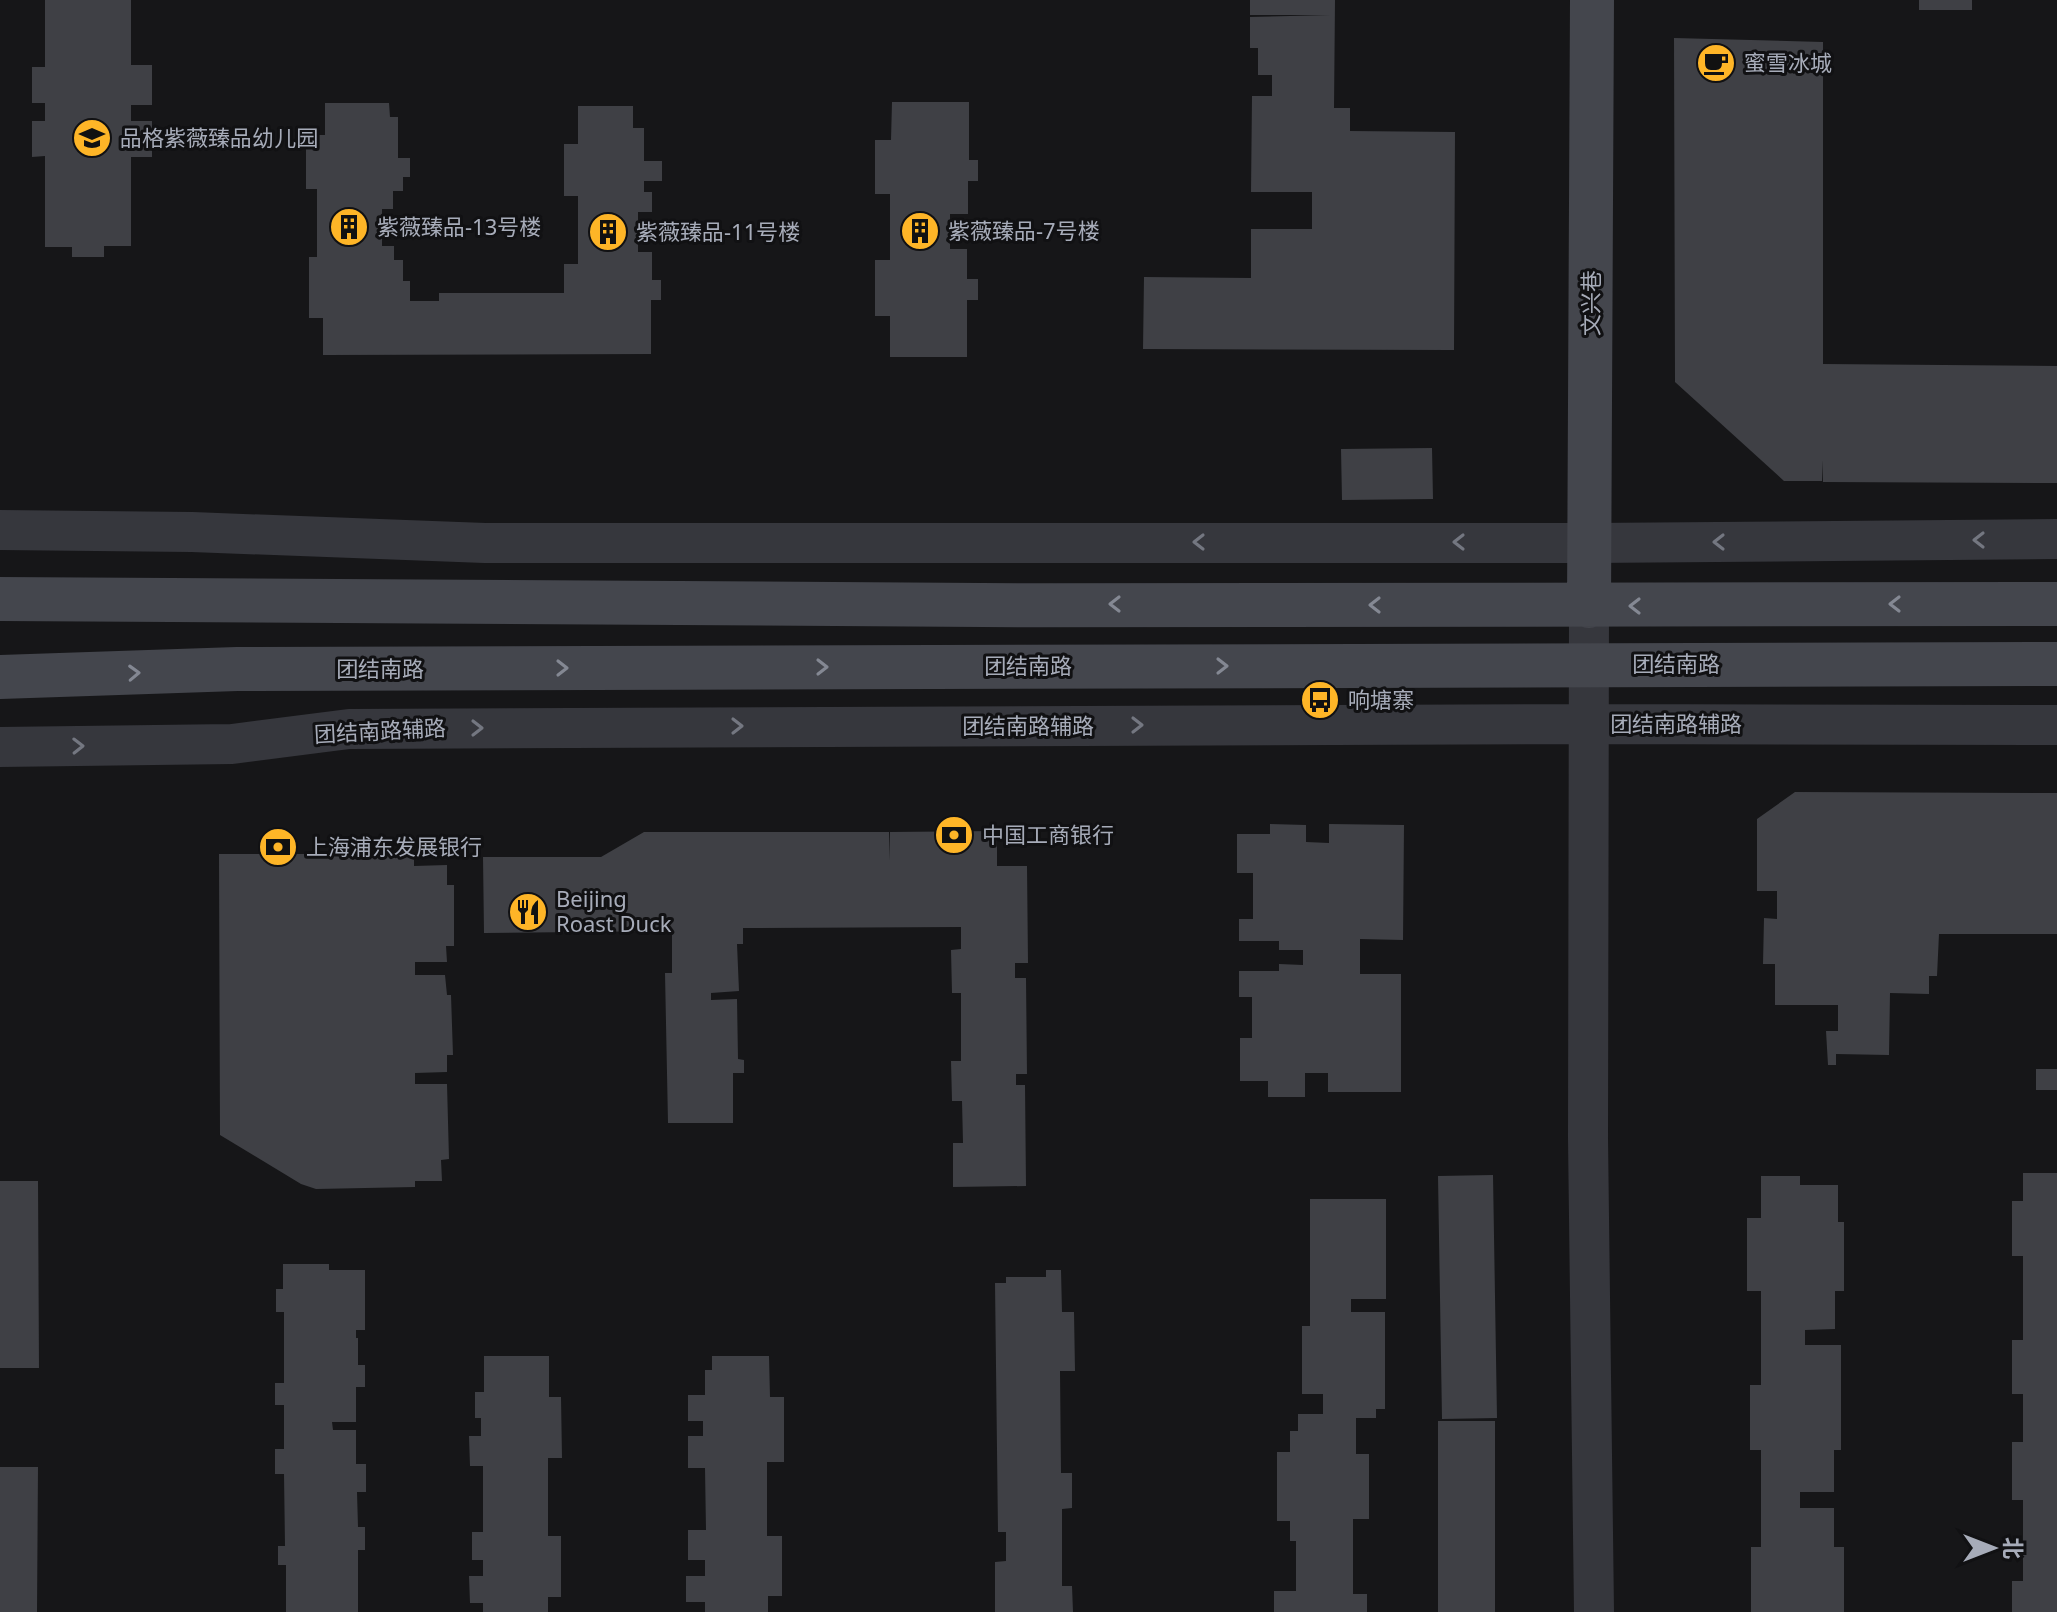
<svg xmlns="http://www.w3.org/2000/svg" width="2057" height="1612" font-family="'Noto Sans','Noto Sans SC',sans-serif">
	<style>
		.building { fill: #3f4045 }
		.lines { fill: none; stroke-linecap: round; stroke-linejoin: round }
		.street { stroke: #36373d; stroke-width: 40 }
		.secondary { stroke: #44464d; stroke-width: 44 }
		.oneway { stroke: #747781 }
		.oneway2 { stroke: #848893 }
		.labels { text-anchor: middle; stroke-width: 6; stroke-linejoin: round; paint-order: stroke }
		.poi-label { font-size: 22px; fill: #a7acb9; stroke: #111113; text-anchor: start }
		.street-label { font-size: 22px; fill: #a7acb9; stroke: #111113 }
	</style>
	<rect width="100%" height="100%" fill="#161618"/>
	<path class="building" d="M45,0H131V65H152V105H131V121H152V157H131V246H104V257H72V247H45V156L32,157V121H45V103H32V67H45Z
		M1250,0H1335L1334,108H1350V131L1455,132L1454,350L1143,349L1144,277L1251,278V229H1312V192H1251L1252,96H1272V75H1258V48H1250V17L1330,15H1250Z
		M1919,0H1972V10H1919Z
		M1674,38L1823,42V364L2057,366V483L1823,482L1822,460V481H1784L1675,382Z
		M892,102H969V160H978V181H968V214H950V249H967V279H978V300H967V357H890V316H875V260H890V194H875V140H891Z
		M325,103H389L390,117H398V158H410V177H403V191H393V209H382V246H394V260H403V281H410V301H439V293H564V264H578V196H564V144H578V106H633V128H644V161H662V181H644V192H652V212H638V252H652V280H661V300H651V354L323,355V318H309V257H317V189H306V135H325Z
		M1432,448L1433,499L1342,500L1341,449Z
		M1795,792L2057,793V934H1939L1937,976H1929V994L1890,993L1889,1055L1836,1054V1065H1828L1826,1031H1838V1005H1775V964H1763L1764,918L1777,919V891H1757V819Z
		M1270,824L1306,825V842L1329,843V824L1404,825L1403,940L1360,939V974H1401V1092H1328V1073H1305V1097H1268V1081H1240V1038H1252V997H1239V971H1279V964L1303,965V950H1279V941H1239V919H1253V873H1237V834H1270Z
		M997,831V866H1027L1028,963H1015V978H1026L1027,1074H1016V1085H1025L1026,1186L953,1187V1143H963L962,1101H952L951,1061H961V993H952L951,950L961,949V927L743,928V944H737L739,991L711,993V1000L737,999L738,1059L744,1060V1073H733V1123H668L665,973H672V931L484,933L483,857H601L644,832H889L890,861V832Z
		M219,854H414V866L447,865V885H454V946H446L447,962H415V975H445L447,995H451L453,1055H447V1072L415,1073V1084H447L449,1159L441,1160L442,1181H415V1187L316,1189L301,1184L220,1135Z
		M2036,1069H2057V1090H2036Z
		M2023,1173H2057V1612H2012V1581H2023V1500H2012V1442H2023V1394H2012V1340H2023V1256H2012V1201H2023Z
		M1493,1175L1497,1418L1442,1419L1438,1176Z
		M1761,1176H1800V1185H1838V1222H1844V1291H1835V1329L1805,1330V1345H1841V1450H1834V1492H1800V1508H1834V1547H1844V1612H1751V1547H1761V1450H1750V1385H1761V1291H1747V1218H1761Z
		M0,1181H38L39,1368H0Z
		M1310,1199H1386V1299H1351V1312H1385V1409H1376V1418H1356V1454H1369V1519H1353V1594H1367V1612H1274V1591H1296V1541H1290V1521H1277V1452H1290V1431H1298V1414H1323V1394H1302V1326H1310Z
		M283,1264H329V1270H365V1330H356V1338H358V1365H365V1387H356V1422H332L333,1430H356V1464H366V1492H357L358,1527H365V1550H358V1612H286V1565H278V1546H285L284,1474H275V1449H284V1405H275V1383H284V1312H276V1289H283Z
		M1046,1270H1061L1062,1312H1074L1075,1371H1060L1061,1473H1072V1508L1062,1509V1586H1072L1073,1612H995V1562L1006,1561V1532H998L995,1283H1006V1277H1046Z
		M484,1356H549V1397H561L562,1458H548V1536H561V1597H548V1612H483V1603H470L469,1576H483V1560H472V1532H483V1466H470L469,1436H481V1418H475V1392H484Z
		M712,1356H769L770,1397H784V1462H767V1536H782V1596H768V1612H705V1602H686V1576H705V1560H688V1530H706L705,1468H688V1436H703V1421H688V1395H705V1370H712Z
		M1438,1421H1495V1612H1438Z
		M0,1467H38L37,1612H0Z"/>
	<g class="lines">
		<path class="street" d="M0,530L192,532L485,543H1591L2057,539
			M1589,606L1588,1138L1594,1612
			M0,747L232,744L349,729L1590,724L2057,725"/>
		<path class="secondary" d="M0,599C686,607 1371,606 2057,604
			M1589,606L1592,0
			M0,677L237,669L2057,664"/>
	</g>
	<defs><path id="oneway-chevron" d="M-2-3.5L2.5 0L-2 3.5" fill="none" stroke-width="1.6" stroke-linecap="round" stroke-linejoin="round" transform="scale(2)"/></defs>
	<g class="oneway">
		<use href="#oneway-chevron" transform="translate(1979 540) rotate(180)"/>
		<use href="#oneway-chevron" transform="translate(1199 542) rotate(180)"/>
		<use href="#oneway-chevron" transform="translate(1459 542) rotate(180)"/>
		<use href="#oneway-chevron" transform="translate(1719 542) rotate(180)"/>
		<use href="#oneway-chevron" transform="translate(1137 725)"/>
		<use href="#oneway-chevron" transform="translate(737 726)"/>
		<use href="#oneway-chevron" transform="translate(477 728)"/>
		<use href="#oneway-chevron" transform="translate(78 746) rotate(-1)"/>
	</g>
	<g class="oneway2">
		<use href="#oneway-chevron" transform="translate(1115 604) rotate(-180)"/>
		<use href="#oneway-chevron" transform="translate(1895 604) rotate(180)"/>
		<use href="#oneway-chevron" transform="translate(1375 605) rotate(-180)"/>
		<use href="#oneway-chevron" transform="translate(1635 606) rotate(180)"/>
		<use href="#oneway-chevron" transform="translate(1222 666)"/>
		<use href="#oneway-chevron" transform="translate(822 667)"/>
		<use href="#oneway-chevron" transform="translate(562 668)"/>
		<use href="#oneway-chevron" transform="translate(134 673) rotate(-2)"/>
	</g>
	<defs>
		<g id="cafe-disc" transform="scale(2)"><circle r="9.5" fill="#feb527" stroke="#111113"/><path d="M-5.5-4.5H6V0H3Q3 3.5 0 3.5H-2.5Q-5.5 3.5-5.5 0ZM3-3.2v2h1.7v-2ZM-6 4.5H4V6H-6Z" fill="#111"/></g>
		<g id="school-disc" transform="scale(2)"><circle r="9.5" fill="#feb527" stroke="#111113"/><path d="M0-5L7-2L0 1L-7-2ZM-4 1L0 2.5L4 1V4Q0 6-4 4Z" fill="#111"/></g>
		<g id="building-disc" transform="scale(2)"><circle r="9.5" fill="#feb527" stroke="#111113"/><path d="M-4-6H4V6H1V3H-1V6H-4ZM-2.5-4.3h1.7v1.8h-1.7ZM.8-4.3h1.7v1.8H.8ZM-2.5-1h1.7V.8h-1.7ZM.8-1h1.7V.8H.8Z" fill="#111"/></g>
		<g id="bus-disc" transform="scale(2)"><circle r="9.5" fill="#feb527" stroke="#111113"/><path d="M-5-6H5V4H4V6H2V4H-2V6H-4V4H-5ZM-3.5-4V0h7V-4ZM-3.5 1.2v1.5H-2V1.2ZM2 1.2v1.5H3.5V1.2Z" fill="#111"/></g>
		<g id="bank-disc" transform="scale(2)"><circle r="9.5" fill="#feb527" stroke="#111113"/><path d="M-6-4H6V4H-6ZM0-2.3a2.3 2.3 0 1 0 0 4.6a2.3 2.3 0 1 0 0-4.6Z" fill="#111"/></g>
		<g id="restaurant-disc" transform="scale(2)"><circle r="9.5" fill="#feb527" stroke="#111113"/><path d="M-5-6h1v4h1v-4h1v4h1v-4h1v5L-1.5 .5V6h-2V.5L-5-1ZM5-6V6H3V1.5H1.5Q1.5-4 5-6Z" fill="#111"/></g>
	</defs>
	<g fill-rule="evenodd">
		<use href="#cafe-disc" x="1716" y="63"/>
		<use href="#school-disc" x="92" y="138"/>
		<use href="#building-disc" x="349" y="227"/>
		<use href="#building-disc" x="920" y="231"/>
		<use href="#building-disc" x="608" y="232"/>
		<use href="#bus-disc" x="1320" y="700"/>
		<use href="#bank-disc" x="954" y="835"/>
		<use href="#bank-disc" x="278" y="847"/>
		<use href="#restaurant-disc" x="528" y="912"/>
	</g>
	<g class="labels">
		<g class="poi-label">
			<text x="1744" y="71">蜜雪冰城</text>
			<text x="120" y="146">品格紫薇臻品幼儿园</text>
			<text x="377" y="235">紫薇臻品-13号楼</text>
			<text x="948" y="239">紫薇臻品-7号楼</text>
			<text x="636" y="240">紫薇臻品-11号楼</text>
			<text x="1348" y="708">响塘寨</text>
			<text x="982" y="843">中国工商银行</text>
			<text x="306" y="855">上海浦东发展银行</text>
			<text x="556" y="907">Beijing<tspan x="556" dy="25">Roast Duck</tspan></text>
		</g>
		<g class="street-label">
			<text transform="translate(1591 303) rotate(-90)" y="8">文兴巷</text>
			<text x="1676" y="672">团结南路</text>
			<text x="1028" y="674">团结南路</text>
			<text x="380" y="677">团结南路</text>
			<text x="1676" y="732">团结南路辅路</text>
			<text x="1028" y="734">团结南路辅路</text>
			<text transform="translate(380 731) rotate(-3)" y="8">团结南路辅路</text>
		</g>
	</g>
	<g transform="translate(1993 1548) rotate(90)" stroke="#111113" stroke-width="6" paint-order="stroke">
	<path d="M0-6L14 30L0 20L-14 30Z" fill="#a7acb9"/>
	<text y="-12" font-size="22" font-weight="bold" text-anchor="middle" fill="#a7acb9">北</text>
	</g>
</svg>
